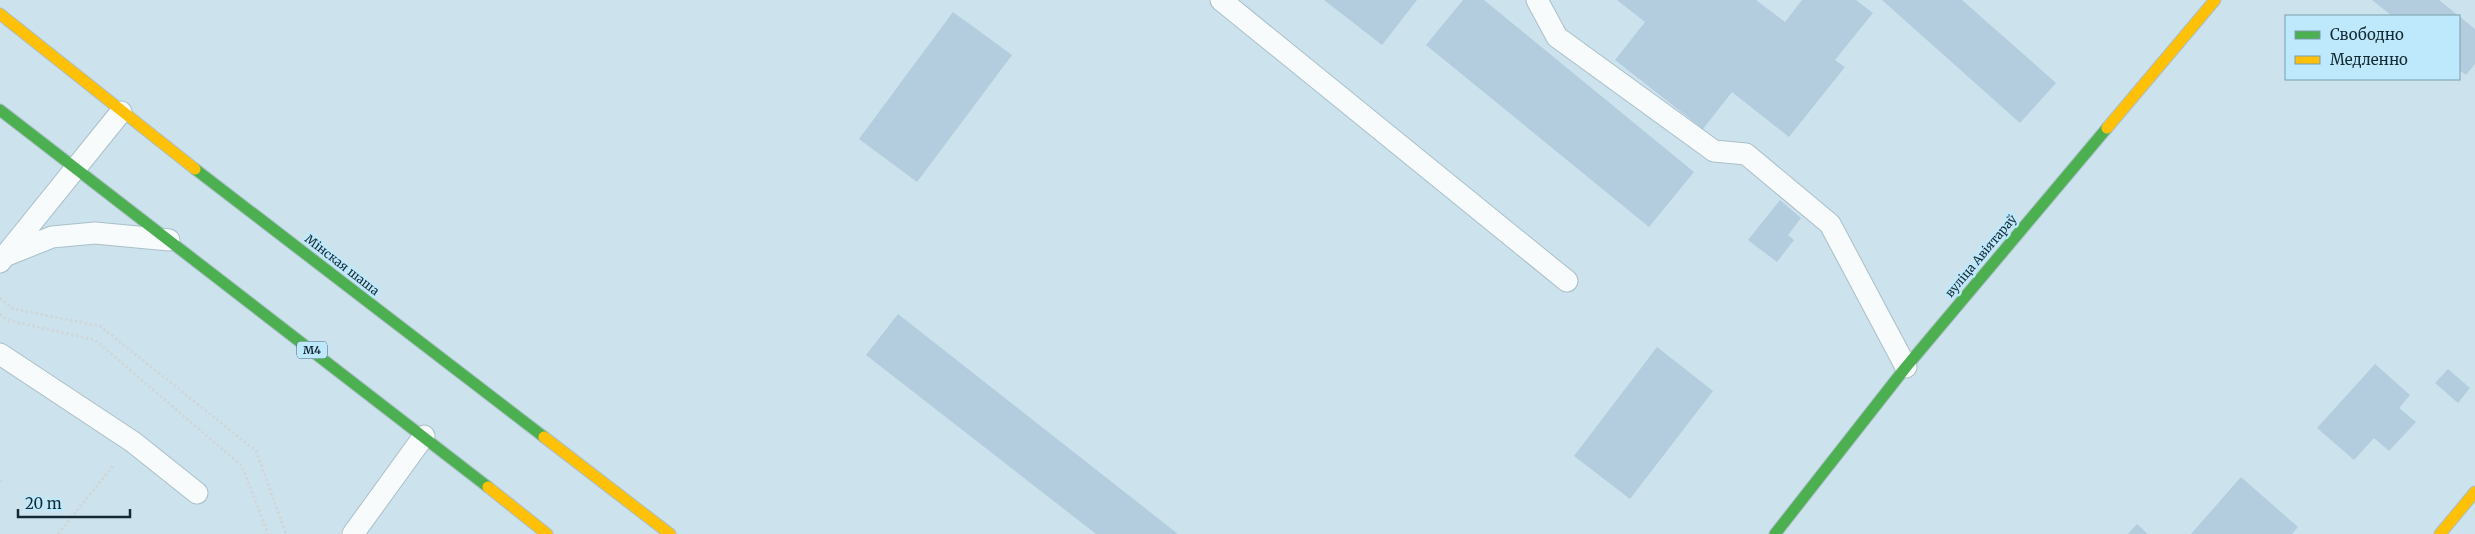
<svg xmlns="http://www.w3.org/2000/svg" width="2475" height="534" font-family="Merriweather,serif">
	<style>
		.building { fill: #b3ccde }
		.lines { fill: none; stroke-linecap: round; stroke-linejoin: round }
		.lane-casing { stroke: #aabfc8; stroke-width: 23 }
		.fast-casing { stroke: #aabfc8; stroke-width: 13 }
		.slow-casing { stroke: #aabfc8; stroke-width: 13 }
		.path { stroke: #cfd7da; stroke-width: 3; stroke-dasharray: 2.5 2.5; stroke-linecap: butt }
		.lane { stroke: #f7fbfc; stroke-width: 21 }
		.fast { stroke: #4caf50; stroke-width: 11 }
		.slow { stroke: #ffc107; stroke-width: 11 }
		.labels { text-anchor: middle; stroke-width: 5; stroke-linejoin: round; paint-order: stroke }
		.shield { fill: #bee9fc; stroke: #47636f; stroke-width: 1 }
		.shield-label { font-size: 11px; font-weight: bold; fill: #142a33 }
		.street-label { font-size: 12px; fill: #142a33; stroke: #bee9fc }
	</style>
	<rect width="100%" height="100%" fill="#cce3ee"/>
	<path class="building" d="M1324,0H1417L1382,45Z
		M1463,0H1484L1694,172L1649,227L1426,45Z
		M1617,0H1756L1785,22L1802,0H1856L1873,13L1835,60L1845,67L1789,137L1732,92L1703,129L1615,60L1645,22Z
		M1882,0H1962L2056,83L2020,123Z
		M2372,0H2439L2475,29V64L2466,75L2459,70V16H2392Z
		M953,12L1012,55L917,182L859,139Z
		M1780,200L1801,218L1788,235L1794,240L1777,262L1748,240Z
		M898,314L1178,534H1096L866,355Z
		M1657,347L1713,391L1630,499L1574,456Z
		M2375,364L2410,395L2399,408L2416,422L2389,451L2374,438L2354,460L2317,428Z
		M2448,369L2470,388L2458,403L2435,383Z
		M2241,477L2298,527L2292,534H2191Z
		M2137,524L2148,534H2128Z"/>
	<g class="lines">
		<g class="lane-casing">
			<path id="lane" d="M1221,0L1567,281
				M1537,0L1557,37L1714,151L1746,154L1830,224L1906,367
				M7,255L52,237L95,233L169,240
				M0,262L121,112
				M0,354L133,442L197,493
				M353,534L424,436"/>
		</g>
		<g class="fast-casing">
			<path id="fast" d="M0,110L488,487
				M195,169L544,437
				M1775,534L1906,367L2107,128"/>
		</g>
		<g class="slow-casing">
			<path id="slow" d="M0,14L195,169
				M2107,128L2215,0
				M544,437L670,534
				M488,487L547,534
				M2440,534L2475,492"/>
		</g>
		<path class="path" d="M0,298L13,309L100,326L256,451L286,534
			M0,314L7,320L95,340L242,466L268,534
			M0,482L2,480
			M58,534L113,466"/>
		<use href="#lane" class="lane"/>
		<use href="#fast" class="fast"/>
		<use href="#slow" class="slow"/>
	</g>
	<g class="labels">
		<rect class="shield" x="297" y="341.5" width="30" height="17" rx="4"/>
		<g class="shield-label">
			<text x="312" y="354">М4</text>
		</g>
		<g class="street-label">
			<text transform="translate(1981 256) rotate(-50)" y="4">вуліца Авіятараў</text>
			<text transform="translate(342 265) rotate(38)" y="4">Мінская шаша</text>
		</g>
	</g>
	<rect x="2285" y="15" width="175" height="65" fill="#bee9fc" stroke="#7a9dac"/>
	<rect x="2295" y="31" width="25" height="8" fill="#4caf50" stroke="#7a9dac"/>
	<text x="2330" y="40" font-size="15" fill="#142a33">Свободно</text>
	<rect x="2295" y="56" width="25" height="8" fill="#ffc107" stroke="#7a9dac"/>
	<text x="2330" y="65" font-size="15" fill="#142a33">Медленно</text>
	<path d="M18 509v8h112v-8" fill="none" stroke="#142a33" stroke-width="2.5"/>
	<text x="25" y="509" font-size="15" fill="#142a33" stroke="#bee9fc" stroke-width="4" paint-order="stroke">20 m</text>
</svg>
